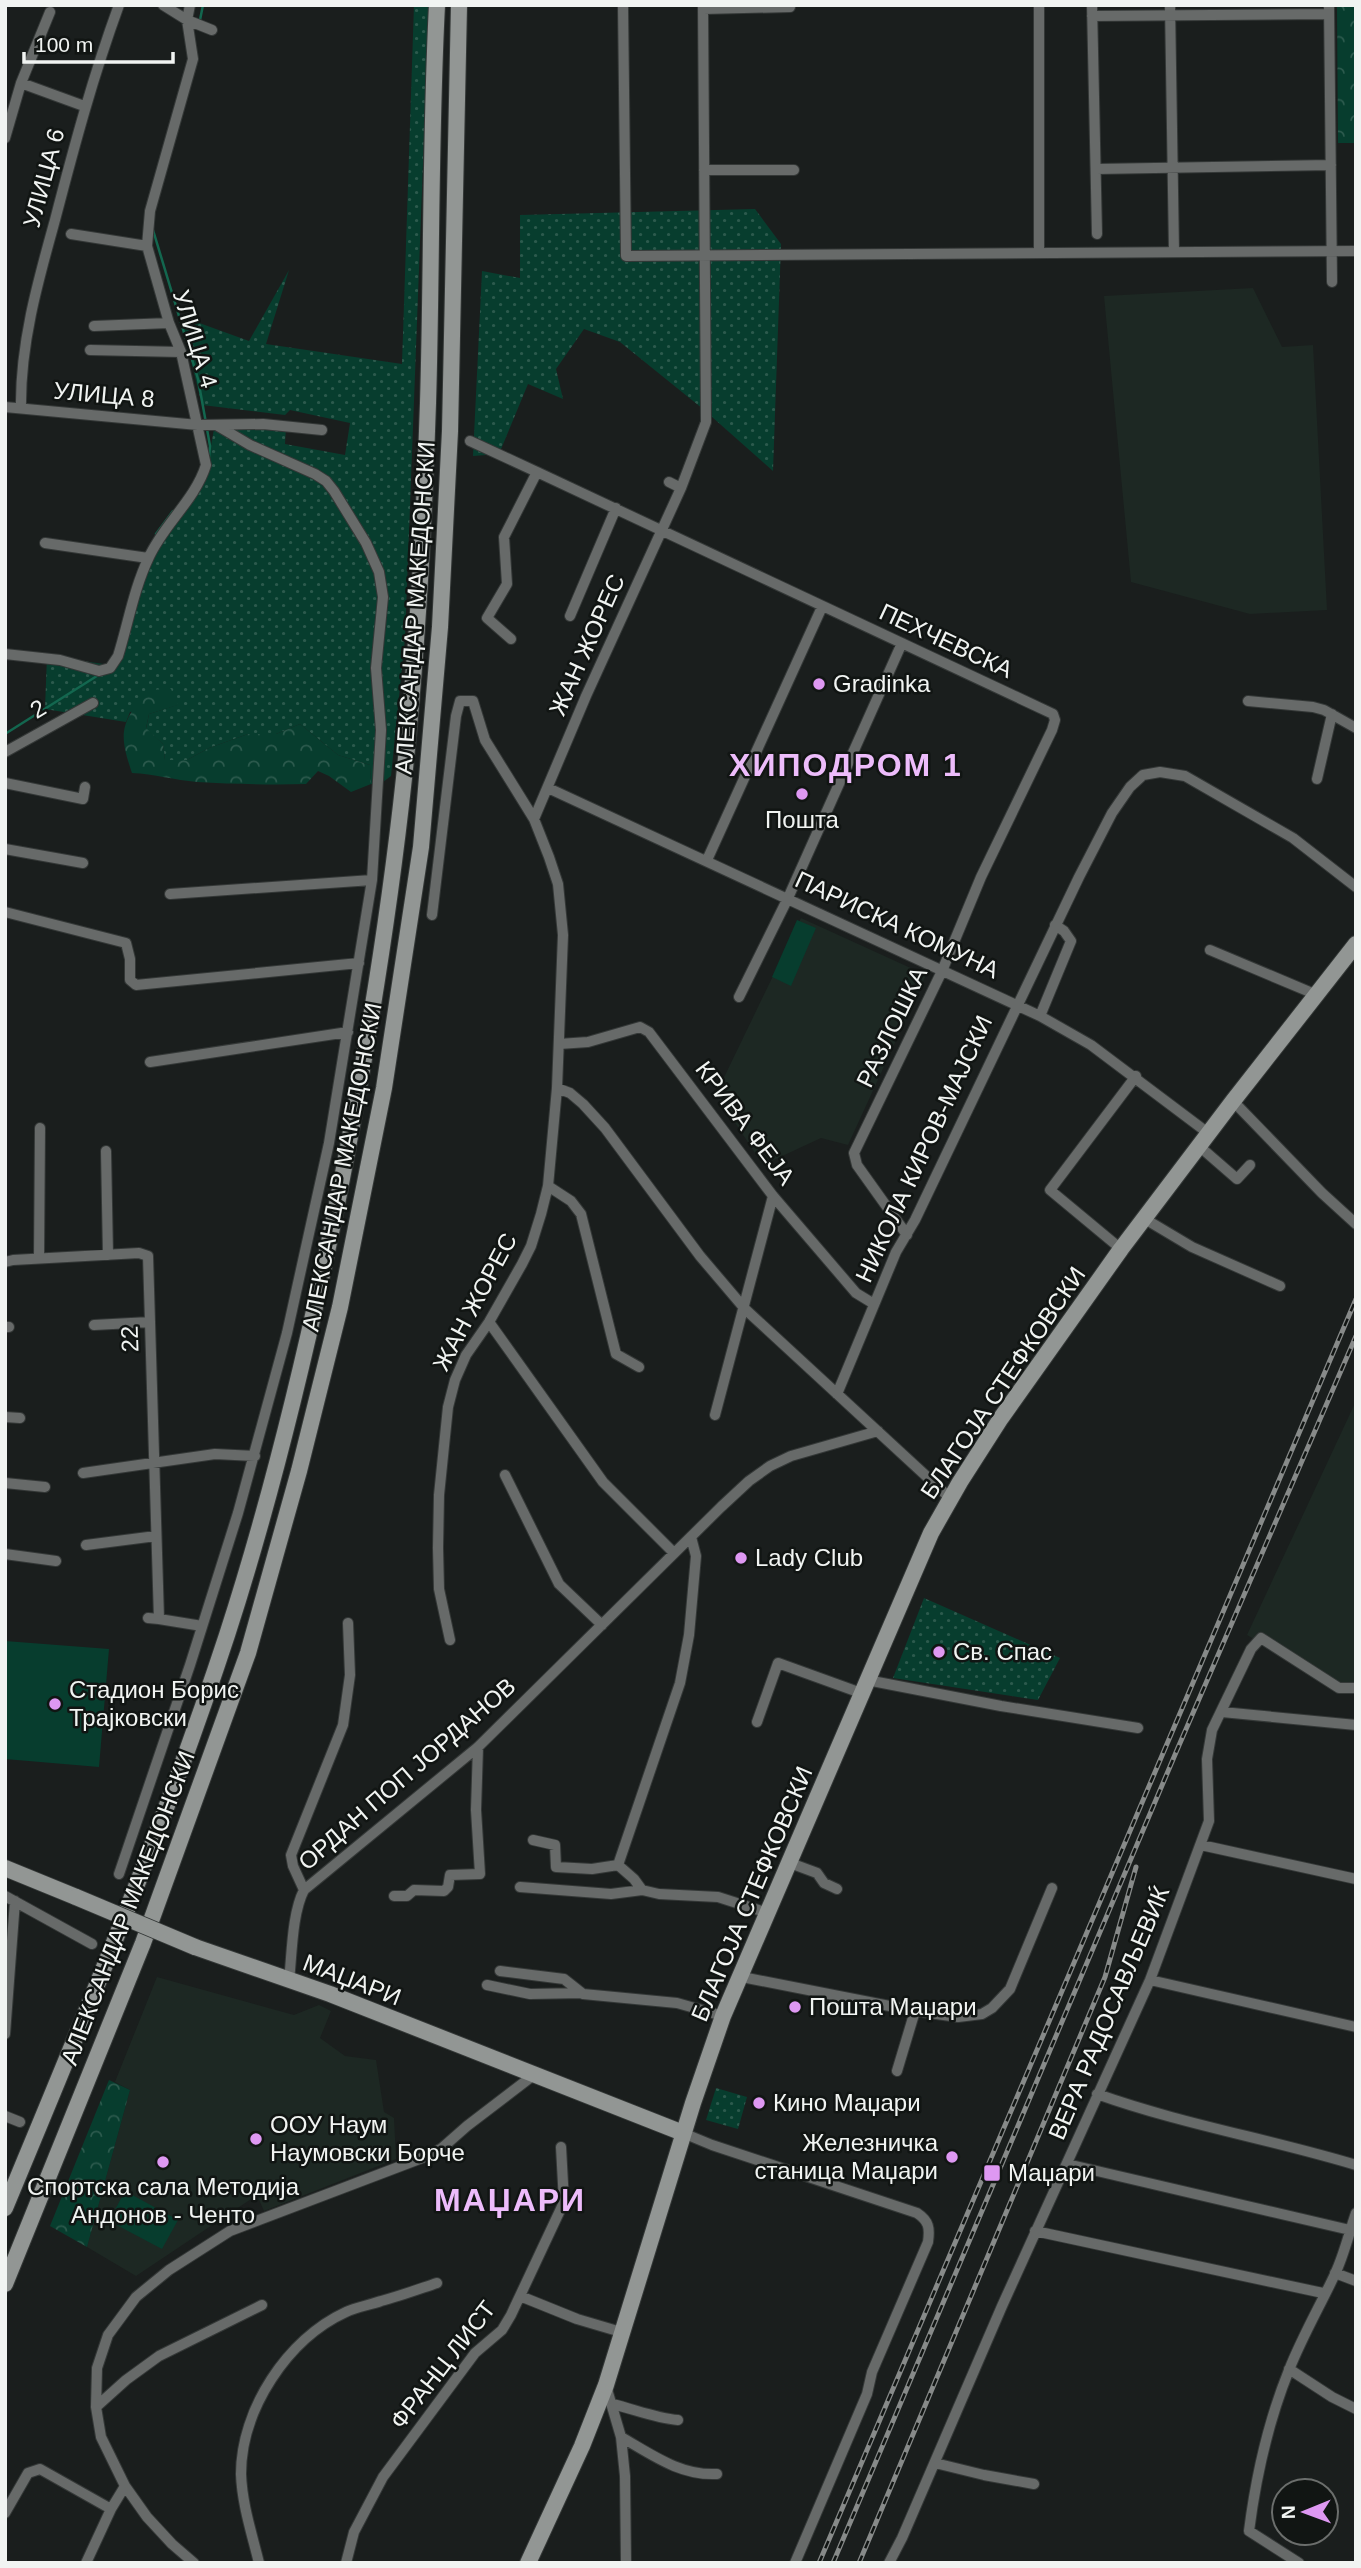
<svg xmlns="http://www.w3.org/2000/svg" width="1361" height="2568" font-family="Helvetica,sans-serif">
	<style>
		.built { fill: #1d2823 }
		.grass { fill: url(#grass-dots) }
		.forest { fill: url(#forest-crowns) }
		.pitch { fill: #073d2e }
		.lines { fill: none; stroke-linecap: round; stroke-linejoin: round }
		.stream { stroke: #13674f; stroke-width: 2.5 }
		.street-casing { stroke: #343837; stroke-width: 12 }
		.secondary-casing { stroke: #343837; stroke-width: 18 }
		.street { stroke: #676a69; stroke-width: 10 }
		.secondary { stroke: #929694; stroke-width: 16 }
		.rail-casing { stroke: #878a89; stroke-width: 5 }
		.rail { stroke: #111513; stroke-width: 2.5; stroke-dasharray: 8; stroke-linecap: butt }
		.secondary-bridge-casing { stroke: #343837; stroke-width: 18; stroke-linecap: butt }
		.secondary-bridge { stroke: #929694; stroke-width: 16 }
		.poi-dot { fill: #de98f2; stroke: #111513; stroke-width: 2.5 }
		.labels { text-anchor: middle; stroke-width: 5; stroke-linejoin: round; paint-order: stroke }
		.street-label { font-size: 24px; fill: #f1f4f2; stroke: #111513 }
		.poi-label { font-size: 24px; fill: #f1f4f2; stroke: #111513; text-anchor: start }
		.district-label { font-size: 32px; font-weight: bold; letter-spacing: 2px; fill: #edbcfb; stroke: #111513 }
	</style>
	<defs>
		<pattern id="grass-dots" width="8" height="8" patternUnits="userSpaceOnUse" patternTransform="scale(1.75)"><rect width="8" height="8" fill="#073d2e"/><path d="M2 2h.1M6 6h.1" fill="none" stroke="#2c5a4d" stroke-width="1.8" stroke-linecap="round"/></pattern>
		<pattern id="forest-crowns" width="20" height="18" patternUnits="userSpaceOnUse" patternTransform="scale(1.75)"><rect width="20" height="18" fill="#073d2e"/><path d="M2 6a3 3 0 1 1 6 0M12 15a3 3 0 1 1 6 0" fill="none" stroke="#2c5a4d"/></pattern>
	</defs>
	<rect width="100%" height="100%" fill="#1a1e1d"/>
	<path class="built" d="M1253,288L1282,347L1313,345L1327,610L1250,614L1131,582L1104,296Z
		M801,918L926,975L848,1145L821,1138L763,1165L716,1094Z
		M1356,1401V1684L1324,1680L1247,1635Z
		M157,1977L294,2015L319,2005L331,2011L320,2038L345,2056L376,2060L384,2112L394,2118L396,2159L264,2211L257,2195L136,2276L87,2247L130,2090L115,2082Z"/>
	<path class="grass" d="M414,5H429L405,638L391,776L379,785L371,784L370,765L338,755L300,724L276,734H248L209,748L187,760H165L163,744L146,729L149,714L177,705L130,712L126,722L45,709L47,656L111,665L144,557L163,523L207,469L214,429L286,427L285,444L345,455L350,423L290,410L285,415L202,405L180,316L249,341L289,270L266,344L402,364Z
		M755,209L781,244L773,471L703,409L620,342L584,329L556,369L563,399L528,384L499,454L473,456L482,271L520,278V215Z
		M924,1598L1060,1658L1038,1700L893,1678Z
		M716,2088L747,2097L738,2129L706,2120Z"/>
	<path class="forest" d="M1337,5H1356V143H1338Z
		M171,689L178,705L149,714L146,728L163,744L165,760H187L209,748L248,734H276L300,724L338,755L370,765L371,784L351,792L329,776L318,771L306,784C270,785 233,784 197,782C175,780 154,774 132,773C118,732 121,724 147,690Z
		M109,2080L130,2090L87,2247L50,2226Z"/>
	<path class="pitch" d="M797,920L816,928L791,986L772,977Z
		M5,1641L109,1649L99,1767L5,1759Z
		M125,2191L178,2220L162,2249L109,2221Z"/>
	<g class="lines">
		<path class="stream" d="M200,20L203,5
			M153,230L198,379L206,423
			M207,429L210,446L209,457
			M156,534L173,511
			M5,734L100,674"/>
		<g class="street-casing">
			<path id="street" d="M163,5L187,20L212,30
				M623,5L626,256L1356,251
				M1039,5V253
				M1092,5L1097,234
				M1170,5L1174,252
				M1329,5L1332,282
				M703,9L790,7
				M1092,16L1329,14
				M21,83L84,106
				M5,138L21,83L50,12
				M1096,169L1331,165
				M704,170H794
				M71,234L147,246
				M94,326L169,323
				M90,350L181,352
				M5,407L198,425L263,424L322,430
				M21,408C20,344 38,281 55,220C74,147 93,76 119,5
				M470,441L537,472
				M681,488L706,422L703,5
				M45,543L148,558
				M570,616L616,508
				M511,639L487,618L507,584L504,537L537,472L1053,714L1055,720L1052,730L981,877L942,971L854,1153L857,1165L907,1235
				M5,654L60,660L99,671L110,668L118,656C128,624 134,588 149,557C164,524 195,500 206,465L181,352L169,323L147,246L150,211L193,59L187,20L190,5
				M1248,701L1313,707L1324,710L1356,728
				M5,752L93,703
				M1317,779L1332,714
				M5,783L83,799L85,787
				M548,788L1040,1016L1091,1045L1208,1133
				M534,819L586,696L681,488L669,482
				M5,849L83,863
				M707,860L822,607
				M170,894L372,880
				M5,912L126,943L130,959V980L136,985L359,963
				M432,915L456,716L460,701H473L485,740L534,819L549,857L558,884L563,935L557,1088L548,1186L541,1214L531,1246L522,1264L489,1322L466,1355L455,1380L448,1407L439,1495L438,1548L439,1589L450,1640
				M1210,950L1317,995
				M739,997L788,898L902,643
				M1040,1016L1071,941L1064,931L1055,925
				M559,1044L588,1042L640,1027L649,1032L773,1196L856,1293L874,1304
				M150,1062L348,1032
				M557,1088L570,1093L583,1104L605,1128L700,1256L745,1309L950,1498
				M1233,1101L1322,1193L1356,1224
				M1199,1146L1237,1179L1250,1165
				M106,1151L108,1255
				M548,1186L571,1201L581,1214L616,1354L639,1367
				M1145,1219L1192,1247L1280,1286
				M1121,1249L1050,1190L1136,1076
				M39,1258L40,1128
				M5,1262L13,1260L139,1253L148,1256L159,1619L148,1618
				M489,1322L603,1482L674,1553
				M94,1325L150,1322
				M5,1327H9
				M837,1394L896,1252L915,1220L1079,877L1112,813L1130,787L1143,775L1160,772L1185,776L1293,838L1356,887
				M715,1415L773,1196
				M5,1417L20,1418
				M83,1473L215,1454L255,1456
				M505,1475L559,1584L602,1625
				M5,1483L45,1487
				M86,1545L156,1536
				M5,1554L56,1561
				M159,1619L202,1626
				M867,1680L1001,1706L1138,1728
				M1222,1712L1356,1725
				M757,1722L778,1663L861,1693
				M533,1840L555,1845L556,1867L592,1869L618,1865L634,1879L642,1890
				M1201,1845L1356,1879
				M790,1863L817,1873L824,1883L837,1889
				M618,1865L680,1683L689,1635L696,1556L691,1537
				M119,1874L190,1665L238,1513L287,1333L329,1143L372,880L381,730L376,668L383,597L379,572L366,543L334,491L326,481L315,474L250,445L218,426
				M520,1887L611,1894L642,1890L659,1894L718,1897L768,1913
				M304,1890L293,1866L291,1855L343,1725L350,1675L348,1623
				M5,1896L92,1944
				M394,1896H407L414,1890L444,1891L448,1887L450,1875L480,1874L476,1810L478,1747
				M500,1971L564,1979L583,1994L677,2003L723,2016
				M742,1977L915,2011L958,2017L982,2014L992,2008L1010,1989L1052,1888
				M1150,1980L1356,2027
				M289,1981C292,1954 292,1913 304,1890L478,1747L721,1507L749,1481L770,1466L791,1456L878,1431
				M487,1985L530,1994L582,1993
				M5,2034L15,1901
				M897,2071L915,2011
				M1097,2094C1181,2124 1270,2139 1356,2165
				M5,2116L20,2122
				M683,2133L712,2145L917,2213C929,2221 930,2228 928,2242L872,2372L867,2394L795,2563
				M1067,2164L1350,2230
				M1035,2231L1323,2293
				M1335,2273L1356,2281
				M520,2296L577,2319L621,2332
				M1289,2369L1332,2397L1356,2409
				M606,2386L621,2437L625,2476L626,2563
				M612,2404C634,2409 655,2418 678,2420
				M96,2407L126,2380L159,2356L262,2305
				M621,2437C651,2454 680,2476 717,2474
				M935,2463L984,2475L1034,2484
				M5,2513L28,2473L40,2469L111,2509
				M86,2563L111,2509L125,2486
				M194,2563L172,2544L147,2517L125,2486L101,2437L96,2407L97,2368L108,2335L136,2297L169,2270L230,2231L430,2155L442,2148L467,2126L535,2074
				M259,2563C252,2534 242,2504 241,2474C241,2410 287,2339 346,2312C356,2307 370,2305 381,2301C400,2296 419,2289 437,2283
				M346,2563L354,2532L383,2477L475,2353L502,2330L511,2315L564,2202L561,2147
				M889,2563L902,2538L1002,2306L1150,1980L1209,1821L1207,1759L1212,1730L1251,1649L1261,1638L1339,1688H1356
				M1299,2563L1249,2531C1256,2476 1268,2422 1289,2370C1302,2337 1320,2306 1335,2274C1344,2255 1349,2233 1356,2213"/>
		</g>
		<g class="secondary-casing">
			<path id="secondary" d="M5,1868L76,1897
				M195,1947L330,1994L683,2133
				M5,2208C84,2018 163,1830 227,1635C274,1490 309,1342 339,1194C366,1056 389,918 404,778C417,654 424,528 428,403C432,271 430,138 437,5
				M5,2284L143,1943L248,1653L299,1471L340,1307L384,1088L421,847L440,627L450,431L459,5
				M528,2563L582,2446L606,2385L693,2103L723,2016L931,1533L960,1482L1001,1418L1121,1249L1233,1101L1356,944"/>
		</g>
		<use href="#street" class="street"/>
		<use href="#secondary" class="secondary"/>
		<g class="rail-casing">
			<path id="rail" d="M819,2563L1356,1299
				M833,2563L1177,1750L1356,1336
				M859,2563L1105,1977L1136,1867"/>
		</g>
		<use href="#rail" class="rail"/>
		<g class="secondary-bridge-casing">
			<path id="secondary-bridge" d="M76,1897L195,1947"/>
		</g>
		<use href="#secondary-bridge" class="secondary-bridge"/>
	</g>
	<g class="poi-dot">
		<circle cx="819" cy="684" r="7"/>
		<circle cx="802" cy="794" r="7"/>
		<circle cx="741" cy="1558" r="7"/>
		<circle cx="939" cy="1652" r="7"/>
		<circle cx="55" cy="1704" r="7"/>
		<circle cx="795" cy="2007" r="7"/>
		<circle cx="759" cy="2103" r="7"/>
		<circle cx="256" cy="2139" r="7"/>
		<circle cx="952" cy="2157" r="7"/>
		<circle cx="163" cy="2162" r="7"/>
		<rect x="983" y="2164" width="18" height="18" rx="3.5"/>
	</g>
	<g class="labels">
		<g class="street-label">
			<text transform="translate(44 178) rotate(-75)" y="8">УЛИЦА 6</text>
			<text transform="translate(195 339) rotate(73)" y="8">УЛИЦА 4</text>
			<text transform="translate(104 395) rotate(5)" y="8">УЛИЦА 8</text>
			<text transform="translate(415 608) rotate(-86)" y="8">АЛЕКСАНДАР МАКЕДОНСКИ</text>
			<text transform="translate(946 641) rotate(25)" y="8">ПЕХЧЕВСКА</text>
			<text transform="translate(587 645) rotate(-66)" y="8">ЖАН ЖОРЕС</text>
			<text transform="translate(38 709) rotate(-31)" y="8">2</text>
			<text transform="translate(897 925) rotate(25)" y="8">ПАРИСКА КОМУНА</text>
			<text transform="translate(892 1027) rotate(-64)" y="8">РАЗЛОШКА</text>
			<text transform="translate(745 1123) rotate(53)" y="8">КРИВА ФЕЈА</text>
			<text transform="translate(924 1149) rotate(-65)" y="8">НИКОЛА КИРОВ-МАЈСКИ</text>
			<text transform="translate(342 1167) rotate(-79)" y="8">АЛЕКСАНДАР МАКЕДОНСКИ</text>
			<text transform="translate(475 1302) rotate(-62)" y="8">ЖАН ЖОРЕС</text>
			<text transform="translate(130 1339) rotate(-92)" y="8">22</text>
			<text transform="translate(1003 1383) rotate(-56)" y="8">БЛАГОЈА СТЕФКОВСКИ</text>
			<text transform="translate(407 1774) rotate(-41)" y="8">ОРДАН ПОП ЈОРДАНОВ</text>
			<text transform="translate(752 1894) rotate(-67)" y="8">БЛАГОЈА СТЕФКОВСКИ</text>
			<text transform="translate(128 1908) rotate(-69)" y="8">АЛЕКСАНДАР МАКЕДОНСКИ</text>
			<text transform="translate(352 1980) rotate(21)" y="8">МАЏАРИ</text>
			<text transform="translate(1109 2013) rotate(-67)" y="8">ВЕРА РАДОСАВЉЕВИЌ</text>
			<text transform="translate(443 2365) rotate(-52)" y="8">ФРАНЦ ЛИСТ</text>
		</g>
		<g class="poi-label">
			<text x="833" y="692">Gradinka</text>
			<text x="802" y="828" text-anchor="middle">Пошта</text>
			<text x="755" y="1566">Lady Club</text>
			<text x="953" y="1660">Св. Спас</text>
			<text x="69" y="1698">Стадион Борис<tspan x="69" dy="28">Трајковски</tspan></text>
			<text x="809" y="2015">Пошта Маџари</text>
			<text x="773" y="2111">Кино Маџари</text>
			<text x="270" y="2133">ООУ Наум<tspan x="270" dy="28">Наумовски Борче</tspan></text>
			<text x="938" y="2151" text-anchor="end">Железничка<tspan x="938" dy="28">станица Маџари</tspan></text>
			<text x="1008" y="2181">Маџари</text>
			<text x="163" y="2195" text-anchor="middle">Спортска сала Методија<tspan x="163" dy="28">Андонов - Ченто</tspan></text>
		</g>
		<g class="district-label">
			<text x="846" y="776">ХИПОДРОМ 1</text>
			<text x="510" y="2211">МАЏАРИ</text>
		</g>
	</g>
	<rect width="1361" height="2568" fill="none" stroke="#f1f4f2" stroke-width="14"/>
	<g transform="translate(1305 2512) rotate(269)"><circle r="33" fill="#111513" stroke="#6b6e6c" stroke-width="2"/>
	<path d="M0-5L12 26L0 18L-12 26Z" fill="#de98f2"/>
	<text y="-10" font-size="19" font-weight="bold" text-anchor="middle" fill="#f1f4f2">N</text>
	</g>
	<path d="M24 52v10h149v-10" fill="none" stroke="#f1f4f2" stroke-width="3.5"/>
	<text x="35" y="52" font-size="21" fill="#f1f4f2" stroke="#111513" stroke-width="5" paint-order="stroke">100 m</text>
</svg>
